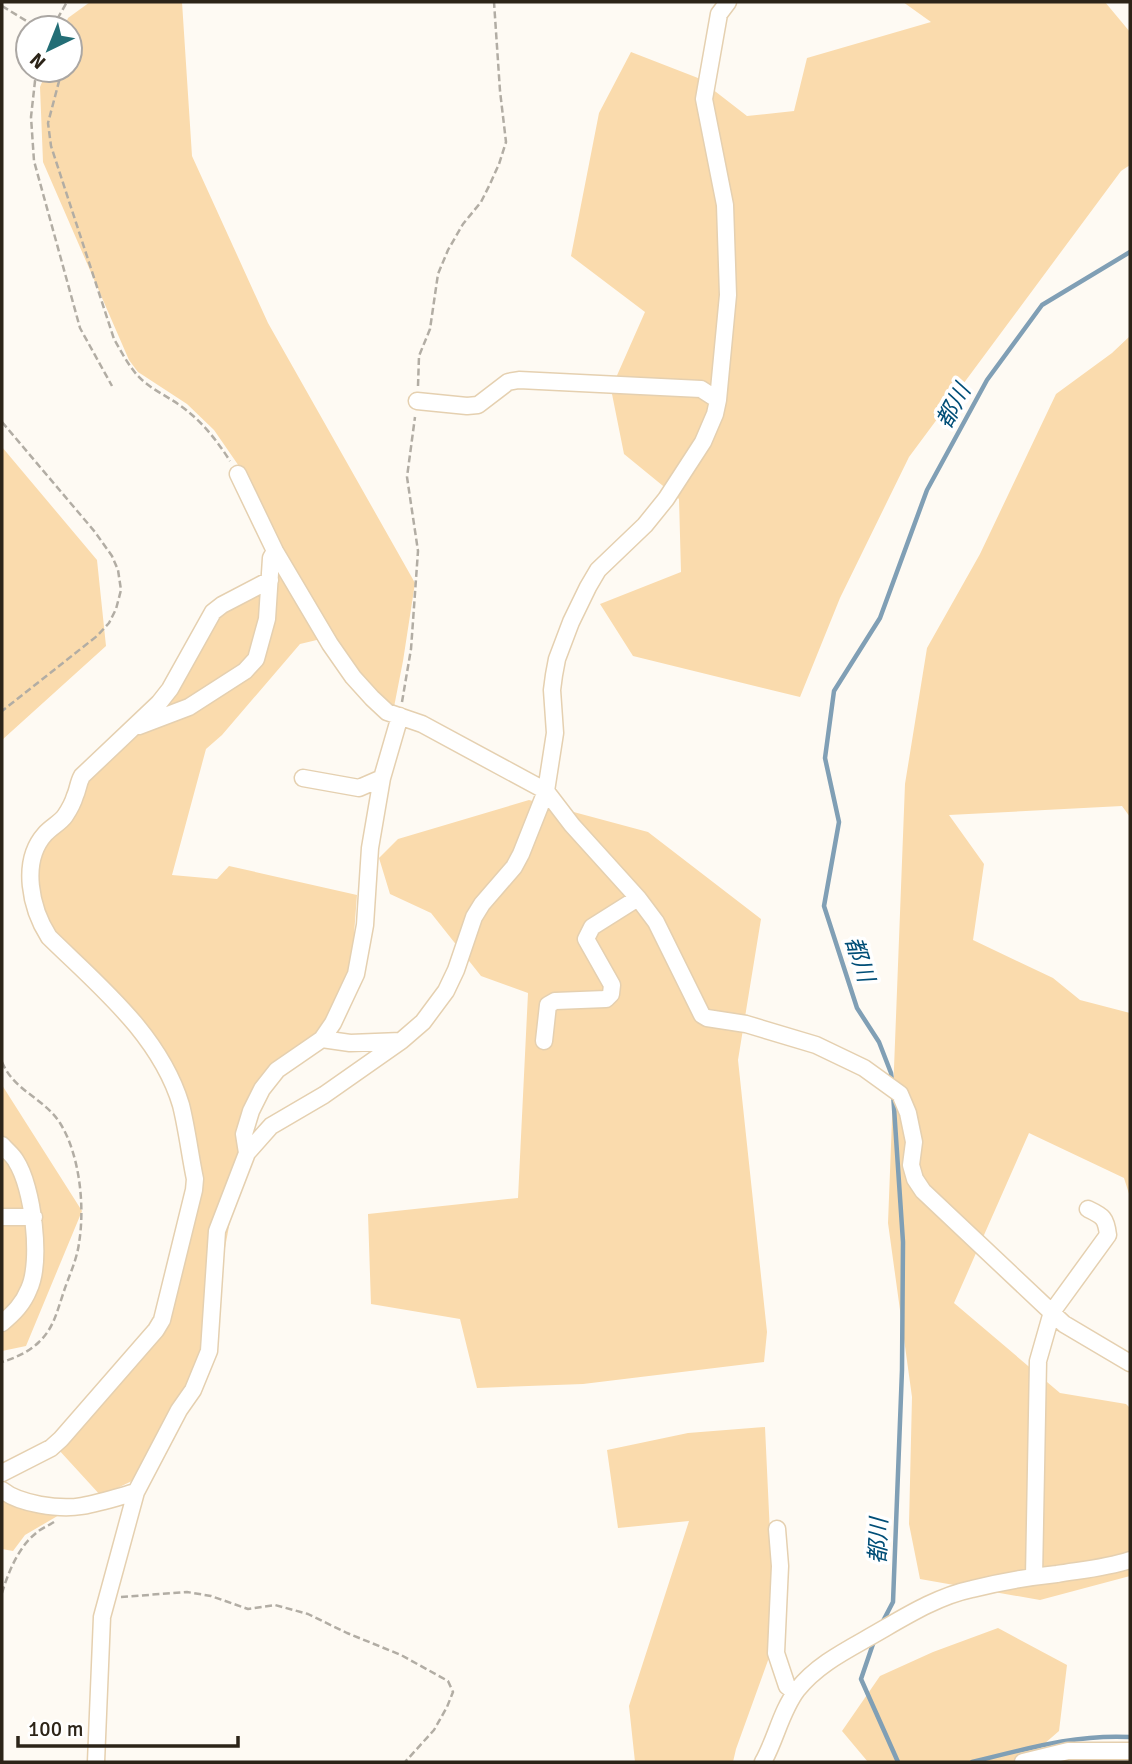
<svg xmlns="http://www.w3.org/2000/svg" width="1132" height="1764" font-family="Signika,'Noto Sans JP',sans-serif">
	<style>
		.green { fill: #fadbad }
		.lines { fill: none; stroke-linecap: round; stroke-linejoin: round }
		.stream { stroke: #809fb5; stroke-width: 4.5 }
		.minor-casing { stroke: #e5d0b0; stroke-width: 19 }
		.path { stroke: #b2ada4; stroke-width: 2.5; stroke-dasharray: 7 3.5; stroke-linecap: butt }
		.minor { stroke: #fff; stroke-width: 16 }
		.labels { text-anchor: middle; stroke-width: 7; stroke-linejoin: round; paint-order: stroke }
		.water-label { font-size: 23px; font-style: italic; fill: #004e77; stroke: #fff }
	</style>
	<rect width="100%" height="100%" fill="#fefaf3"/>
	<path class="green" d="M90,2H182L192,156L268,323L415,583L403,661L394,707L365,684L293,574L243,472L214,430L187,404L138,372L129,360L43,162L40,87L47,70H70V28H64L68,18Z
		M903,2H1105L1130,32V165L1121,171L909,457L840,598L800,697L633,656L600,604L681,572L679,499L624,454L611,389L645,312L571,256L599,113L631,52L698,78L747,116L794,111L807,58L931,22Z
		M1130,336V817L1122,806L949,815L984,864L973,940L1053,978L1080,1000L1130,1013V1197L1124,1178L1029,1133L954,1303L1060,1393L1126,1404L1130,1408V1576L1040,1600L920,1579L909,1524L912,1397L888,1223L905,784L927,648L980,554L1056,394L1112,353Z
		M2,447L97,560L106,646L2,740Z
		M276,565L321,639L300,644L222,735L206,749L172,875L217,879L229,866L357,895L351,974L336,1007L314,1038L272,1067L237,1183L205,1356L134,1480L101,1496L58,1449L164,1326L198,1189L172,1075L50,930L40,909L37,862L84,780L129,735L221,612Z
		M529,800L648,832L761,919L738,1060L767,1332L764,1362L583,1384L477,1388L460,1319L371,1304L368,1214L518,1198L528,993L481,976L431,913L390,894L379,858L398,839Z
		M2,1085L82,1211L26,1346L2,1351Z
		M765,1427L775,1641L736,1749L733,1762H635L629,1706L689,1521L618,1528L607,1450L688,1433Z
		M2,1497L66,1511L25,1535L13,1551L2,1549Z
		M998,1628L1067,1665L1059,1731L1028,1758L1013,1762H868L842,1731L880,1676L933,1652Z"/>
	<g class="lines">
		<path class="stream" d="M892,1081L891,1073L879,1042L857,1008L824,906L839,822L825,758L834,691L880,618L927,490L987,380L1042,305L1130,252
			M882,1623L893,1602L902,1370L903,1242L893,1093
			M874,1641L861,1679L898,1762
			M972,1762C1026,1749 1075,1734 1130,1737"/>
		<g class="minor-casing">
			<path id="minor" d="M417,401L467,406L478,405L508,382L519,380L701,389L718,400
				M238,474L275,551L330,644L353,677L372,698L387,712L422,724L546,791L572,825L638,898L656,922L702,1015L707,1018L746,1024L816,1045L864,1068L900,1094L908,1113L914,1142L911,1165L915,1179L923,1191L1064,1324L1130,1363
				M139,726L189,707L245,671L256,659L267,619L271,558L275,551
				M303,778L359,788L382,778
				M322,1039L350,1043L401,1041
				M544,1041L548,1005L555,1001L606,999L611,994L612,985L586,939L592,927L638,898
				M2,1145C6,1150 13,1155 16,1161C33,1187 42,1261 29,1289C23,1304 14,1313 2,1323
				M247,1153L244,1134L251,1111L262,1089L277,1070L322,1039L333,1023L356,974L365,925L370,848L382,778L400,716
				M2,1217H34
				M2,1473L51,1448L61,1439L156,1330L162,1320L194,1190L195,1179C190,1155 187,1129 181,1105C160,1035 99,986 49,937C31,909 20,862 45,834C51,827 60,823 65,816C69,810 73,803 75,796C78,790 78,783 82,776L159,703L170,689L213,612L222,605L270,580
				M2,1490C19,1504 60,1510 82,1506C100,1503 118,1497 136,1492
				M777,1529L780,1566L776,1653L787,1686L795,1692
				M1034,1577L1038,1361L1052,1312L1108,1235C1106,1218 1103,1216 1088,1209
				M96,1762L102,1617L136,1492L179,1410L193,1390L209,1351L217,1231L247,1153L271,1126L324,1095L401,1041L423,1022L446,991L456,970L474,917L482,904L514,867L521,854L546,791L555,733L552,690L554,675L557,659L571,622L588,587L598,570L645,525L666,499L703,442L715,414L718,400L728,295L725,205L704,99L719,14L728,2
				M763,1762C776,1739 781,1711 797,1690C815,1667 841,1653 866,1639C900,1620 934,1597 972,1589C1000,1582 1028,1577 1057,1574C1081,1570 1106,1568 1130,1560
				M1023,1762L1068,1751H1130"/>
		</g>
		<path class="path" d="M2,6L38,28
			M52,28L67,2
			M38,70L35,81L31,117L34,161L80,328L112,386
			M62,70L48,123L51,146L114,339C121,351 128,365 138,376C149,388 165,395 178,404C200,419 216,439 230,461
			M418,386L419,356L430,329L438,274L448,250L463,224L481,202L490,184L499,164L506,142L500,91L494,2
			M2,422L95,532L112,556L118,570L121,590L116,609L109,623L97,636L2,711
			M402,702L411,649L418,551L407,477L415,417
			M2,1062C14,1091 44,1098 60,1123C80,1155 85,1207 79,1243C77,1260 68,1278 63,1294C57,1312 53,1329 39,1342C29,1352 15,1358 2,1362
			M2,1593C8,1573 18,1548 35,1534C40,1529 48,1526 54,1522
			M121,1597L187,1592L211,1596L248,1609L275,1605L308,1614L347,1633L401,1655L448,1681L453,1692L447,1707L434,1730L405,1762"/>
		<use href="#minor" class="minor"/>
	</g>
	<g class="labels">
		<g class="water-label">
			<text transform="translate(953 406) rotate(-62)" y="8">都川</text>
			<text transform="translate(860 959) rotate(72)" y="8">都川</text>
			<text transform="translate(878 1541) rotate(-88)" y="8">都川</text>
		</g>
	</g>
	<rect width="1132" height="1764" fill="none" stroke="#2c2418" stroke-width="7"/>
	<g transform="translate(49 49) rotate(223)"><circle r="33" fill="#ffffff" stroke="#aba7a3" stroke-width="2"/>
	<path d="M0-5L12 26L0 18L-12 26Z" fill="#236e76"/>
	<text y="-10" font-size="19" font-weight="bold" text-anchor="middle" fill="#2c2418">N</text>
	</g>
	<path d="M18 1736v10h220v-10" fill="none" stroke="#2c2418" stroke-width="3.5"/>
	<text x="28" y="1736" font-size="21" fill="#2c2418" stroke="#ffffff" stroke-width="5" paint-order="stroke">100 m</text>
</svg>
